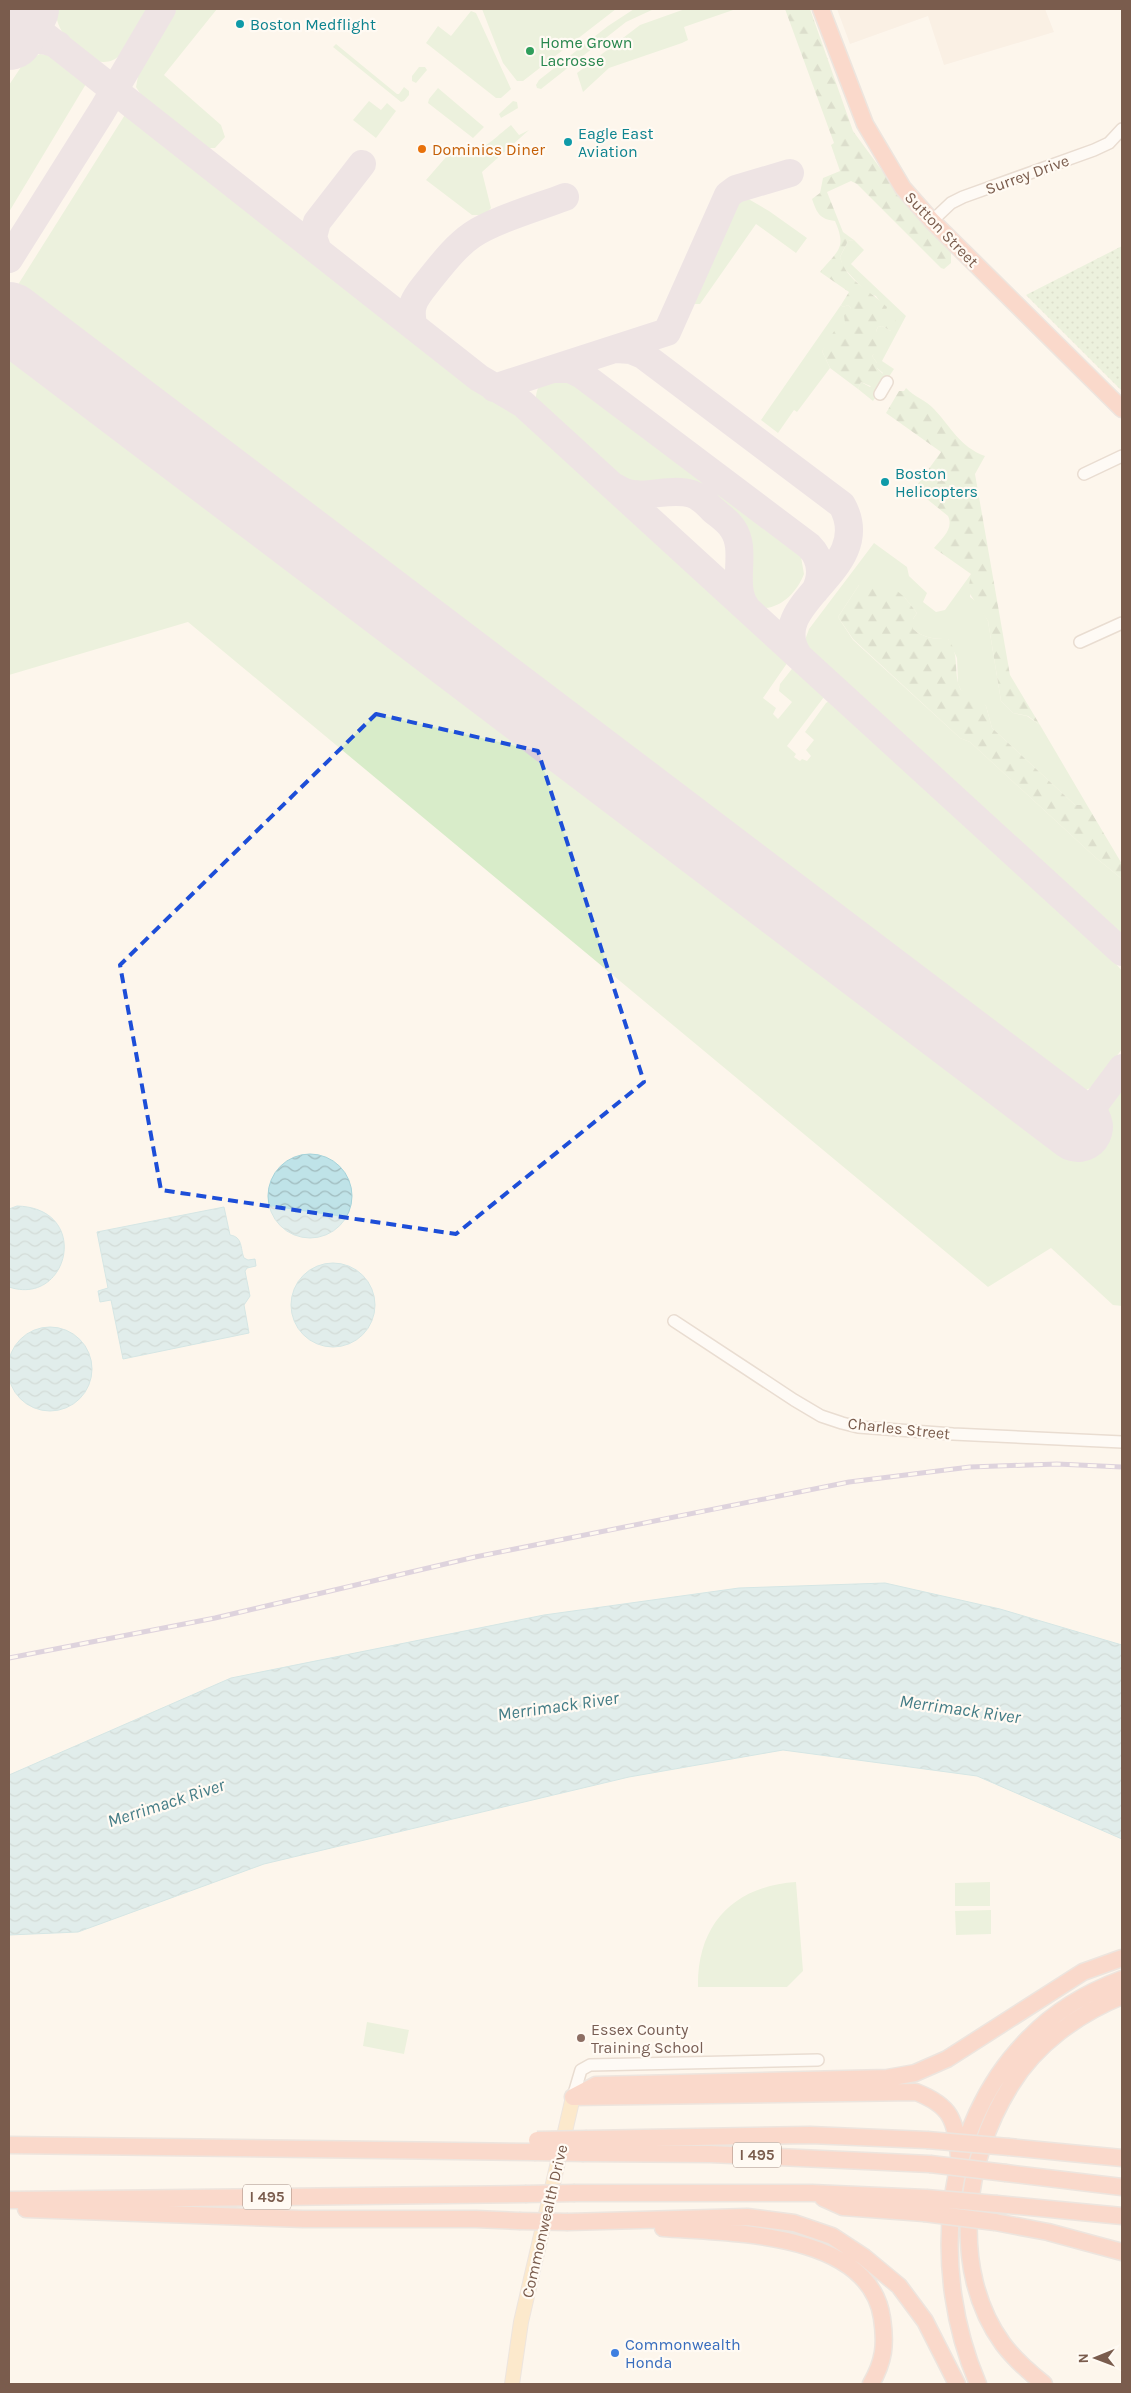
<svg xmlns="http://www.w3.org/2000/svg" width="1131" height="2393" font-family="Karla,sans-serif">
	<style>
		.residential { fill: #f5e8da }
		.grass { fill: #d8ecc9 }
		.forest { fill: url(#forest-firs) }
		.park { fill: url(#park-dots) }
		.water { fill: url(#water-waves); stroke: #a5d3da }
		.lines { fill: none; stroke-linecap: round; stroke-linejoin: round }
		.taxiway { stroke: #dbcfda; stroke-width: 28 }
		.runway { stroke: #dbcfda; stroke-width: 70 }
		.minor-casing { stroke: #d1beb0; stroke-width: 14 }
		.major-casing { stroke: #dad1cd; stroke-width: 16 }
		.highway-casing { stroke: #dad1cd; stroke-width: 19 }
		.minor { stroke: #fff; stroke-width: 11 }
		.major { stroke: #fbd9a5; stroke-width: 14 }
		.highway { stroke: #f7b7a3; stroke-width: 16 }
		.rail-casing { stroke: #b9a8c9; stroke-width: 5 }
		.rail { stroke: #fffaf3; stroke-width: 3; stroke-dasharray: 9; stroke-linecap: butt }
		.highway-bridge-casing { stroke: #dad1cd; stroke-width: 19; stroke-linecap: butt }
		.highway-bridge { stroke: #f7b7a3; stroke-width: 16 }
		.marked { fill: none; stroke: #1d4ed8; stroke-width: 4; stroke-dasharray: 10 6; stroke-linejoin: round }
		.culture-dot { fill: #0f9aa8; stroke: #fffaf3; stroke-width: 2 }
		.leisure-dot { fill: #2e9e5b; stroke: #fffaf3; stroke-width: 2 }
		.food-dot { fill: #e8710a; stroke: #fffaf3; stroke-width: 2 }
		.education-dot { fill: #8d6e63; stroke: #fffaf3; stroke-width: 2 }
		.shop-dot { fill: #3f7fe0; stroke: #fffaf3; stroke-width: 2 }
		.labels { text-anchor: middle; stroke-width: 4.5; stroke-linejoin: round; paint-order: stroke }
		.shield { fill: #fffaf3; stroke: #a28b7f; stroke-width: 1 }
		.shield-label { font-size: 15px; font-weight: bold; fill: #7a5c4d }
		.culture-label { font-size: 16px; fill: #0d838f; stroke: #fffaf3; text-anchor: start }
		.leisure-label { font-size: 16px; fill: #27864d; stroke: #fffaf3; text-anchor: start }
		.food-label { font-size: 16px; fill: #c56008; stroke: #fffaf3; text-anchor: start }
		.street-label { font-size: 16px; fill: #7a5c4d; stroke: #fffaf3 }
		.education-label { font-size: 16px; fill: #785e54; stroke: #fffaf3; text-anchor: start }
		.shop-label { font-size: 16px; fill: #366cbe; stroke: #fffaf3; text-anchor: start }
		.water-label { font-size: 18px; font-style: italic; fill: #437c86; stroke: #fffaf3 }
	</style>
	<defs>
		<pattern id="forest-firs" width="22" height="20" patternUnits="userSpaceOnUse" patternTransform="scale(1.25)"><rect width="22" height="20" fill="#d8ecc9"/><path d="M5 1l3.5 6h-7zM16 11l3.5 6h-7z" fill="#b4c2a5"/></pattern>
		<pattern id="park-dots" width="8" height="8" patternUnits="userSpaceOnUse" patternTransform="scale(1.25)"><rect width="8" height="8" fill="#d8ecc9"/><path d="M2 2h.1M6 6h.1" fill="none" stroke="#b4c2a5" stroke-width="1.8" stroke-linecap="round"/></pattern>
		<pattern id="water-waves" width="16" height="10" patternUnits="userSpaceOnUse" patternTransform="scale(1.25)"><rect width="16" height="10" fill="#bfe3e8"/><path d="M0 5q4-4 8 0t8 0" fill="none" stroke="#a0bbbe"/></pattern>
	</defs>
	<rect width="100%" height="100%" fill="#fdf6ec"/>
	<path class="residential" d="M837,9H1045L1054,32L944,65L928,16L850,44Z"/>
	<path class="grass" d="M56,9H148L121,54C98,80 53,36 56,9Z
		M176,9H217L164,75L221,125L225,137L215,148H203L147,104L136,87L139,71Z
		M482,9H616L523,81H517L503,63Z
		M634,9H654L626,22L541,89L537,88L536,85L539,80L608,26Z
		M685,9H736L684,27L688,40L682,43L609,68L583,92L577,73L640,25Z
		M471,11L476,13L511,89L501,98H496L426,43L438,26L451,36Z
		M336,44L397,94H399L404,87L409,91V95L404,101L401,102L333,47Z
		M40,54L59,57L89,79L9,212V85L25,61Z
		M419,67H425L427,70L416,83L412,81V76Z
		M438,88L484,127L473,138L428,103L429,99Z
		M369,101L381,110L387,103L396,111L376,138L353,120Z
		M513,101L517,102L518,108L501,118L499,114Z
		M128,110L440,357L527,419L790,659L763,698L776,708L773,714L778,719L792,702L779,691L780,684L795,665L825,692L824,697L787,746L796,754L794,757L800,761L802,759L807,761L811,756L806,750L814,740L805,732L826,703L832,699L1011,861L1112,959L1122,971V1049L1101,1077L1090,1088L1077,1095L1069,1091L14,291Z
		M511,125L519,135L529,130L482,172L491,208L485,215H472L426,180L453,149C473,163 495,137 511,125Z
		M745,197L769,211L807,238L796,253L756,224L700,304H690L736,200Z
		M854,240L864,250L851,264L906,316L882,361L894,369L873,401L858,389L861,382L870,387L883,373L877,368V363L872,356L882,344L876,331L878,327L882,326L891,331L886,310L876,296L867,293L843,267L840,257L848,241Z
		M841,305L843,307L848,305L851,308L845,323L822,351L830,368L797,412L794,410L778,433L761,420Z
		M9,347L1068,1153L1122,1084V1306L1113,1305L1051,1248L988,1287L188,622L9,675Z
		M556,377L568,379L796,552L801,557L804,574C798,590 783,607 765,608L748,599L746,528L698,485H625L543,409L536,399C536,385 544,380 556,377Z
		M874,543L907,567L909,576L927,593L923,602L936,612L945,610L971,574L970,597L977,602L988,621L1001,701L1013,713L1027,716L1040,725L1087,805H1075L992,728L986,706L961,690L958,684L957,658L948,639C934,639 923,638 913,629V619L917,613L905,598L859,585L838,617L853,640L960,738L970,742L1095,857L1122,879V942L809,655L805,640L809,629Z
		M796,1882L803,1971L787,1987H698C697,1924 734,1886 796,1882Z
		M990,1882V1906H955V1883Z
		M991,1910V1934L956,1935L955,1911Z
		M367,2022L409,2030L404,2054L363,2046Z"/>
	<path class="forest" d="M785,9H810L853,131L905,202L951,252V263L944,269L941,268L857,184L851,181L827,192L843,232L854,240L848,241L840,257C847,282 870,290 887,307L886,310L896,318V329L891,331L882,326L878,327L876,331L886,339L882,344L886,349L878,356L874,354L872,356L877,363V368L883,374L875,388L861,382L858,389L830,368L822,351L836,328L845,323L844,315L851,308L848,305L843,307L841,305L849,292L820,272C838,250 847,249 835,221C819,219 817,213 812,199L820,193L823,178L840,171L831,145L834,143Z
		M906,388C914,397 926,400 934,409C951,427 960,447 985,456L975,474L1010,675L1040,725L1028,716L1013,713L1001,701L988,621L968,591L971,574L934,548C942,538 954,529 948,516L917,491L914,494L912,492L941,452L886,413L899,391H904Z
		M873,583C897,587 902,593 917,613L913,619V629C923,638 934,639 948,639C961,655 952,673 961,690L973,692L986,706L992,728L1075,805H1087L1122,864V879L1095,857L970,742L960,738L853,639L838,617L859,585Z"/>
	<path class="park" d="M1122,246V391L1026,295Z"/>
	<path class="water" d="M268 1196a42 42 0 1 1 84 0a42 42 0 1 1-84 0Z
		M17,1206C92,1208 69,1307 9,1287V1209Z
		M224,1207L230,1235C243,1237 240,1248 244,1258L248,1260L255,1259L256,1266L247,1268L245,1271L250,1296L244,1305L249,1333L123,1359L111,1300L100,1302L98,1291L108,1288L97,1232Z
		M291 1305a42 42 0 1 1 84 0a42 42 0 1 1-84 0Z
		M8 1369a42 42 0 1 1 84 0a42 42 0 1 1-84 0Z
		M885,1583L1000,1609L1122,1645V1839L977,1776L783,1750L629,1777L264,1864L78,1932L9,1935V1775L231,1678L544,1615L739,1588Z"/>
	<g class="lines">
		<path class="taxiway" d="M11,9L479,378L523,404L1122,952
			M9,47C25,38 41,37 58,45
			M318,251L313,237L317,222L362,164
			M9,259L102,111L162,9
			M414,327C407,304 417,296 430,279C443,263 456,246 472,235C494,220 539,207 565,197
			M616,349L631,350L643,355L842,505C878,570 763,602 798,655
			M553,369H570L582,375L809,546C822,559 823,575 815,591
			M494,388L667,332L728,195L736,189L790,173
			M617,488C639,503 668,486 692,494C701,497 707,504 713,510C720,516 728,521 733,529C748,551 730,585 746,607
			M1078,1127L1122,1068"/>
		<path class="runway" d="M9,35L24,9
			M9,317L1078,1127"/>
		<g class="minor-casing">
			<path id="minor" d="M932,221L951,203L963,197L1094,150L1109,143L1122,129
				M880,394L887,382
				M1084,474L1122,456
				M1080,642L1122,623
				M674,1321L794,1400L821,1416L842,1423L858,1427L953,1434L1122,1442
				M573,2097L581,2070L590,2065L818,2060"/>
		</g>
		<g class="major-casing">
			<path id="major" d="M512,2384L521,2322L573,2097"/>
		</g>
		<g class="highway-casing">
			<path id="highway" d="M821,9L865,124L903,188L932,221L1122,409
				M573,2097L596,2085L887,2078L915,2073L947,2059L1083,1972L1122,1958
				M573,2097L916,2092C952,2106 955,2120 959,2156
				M587,2139L810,2135L927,2140
				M9,2145L534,2152
				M1009,2147L1122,2158
				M584,2153L710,2154L930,2164
				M1006,2173L1122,2187
				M575,2193H812L926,2198
				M823,2198L843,2207L924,2213
				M9,2200L525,2194
				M997,2204L1122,2216
				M26,2209L303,2219H476L519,2221
				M568,2222L747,2217L794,2223L832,2236L864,2257L899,2286L925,2321L957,2384
				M995,2222L1048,2232L1122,2252
				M663,2228C729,2233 869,2231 882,2318C886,2345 884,2361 871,2384
				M978,2384C930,2272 940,2126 1030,2037C1056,2010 1088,1992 1122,1979
				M1044,2384C1029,2372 1015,2360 1003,2344C949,2270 964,2159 1011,2085C1036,2044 1078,2014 1122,1996"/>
		</g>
		<use href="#minor" class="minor"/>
		<use href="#major" class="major"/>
		<use href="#highway" class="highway"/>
		<g class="rail-casing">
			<path id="rail" d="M9,1658L215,1618L475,1557L849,1482L970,1467L1057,1464L1122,1467"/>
		</g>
		<use href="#rail" class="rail"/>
		<g class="highway-bridge-casing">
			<path id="highway-bridge" d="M537,2140L587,2139
				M927,2140L1009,2147
				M534,2152L584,2153
				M930,2164L1006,2173
				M525,2194L575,2193
				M926,2198L997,2204
				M924,2213L995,2222
				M519,2221L568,2222"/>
		</g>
		<use href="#highway-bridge" class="highway-bridge"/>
	</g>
	<path d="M0 0H1131V2393H0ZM376,714L538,751L644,1082L456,1234L161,1190L120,965Z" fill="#fdf6ec" fill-opacity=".55" fill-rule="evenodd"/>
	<path class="marked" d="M376,714L538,751L644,1082L456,1234L161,1190L120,965Z"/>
	<g class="culture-dot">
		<circle cx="240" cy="24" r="5"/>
		<circle cx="568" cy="142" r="5"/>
		<circle cx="885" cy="482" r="5"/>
	</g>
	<circle class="leisure-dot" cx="530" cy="51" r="5"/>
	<circle class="food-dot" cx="422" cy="149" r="5"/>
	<circle class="education-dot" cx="581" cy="2038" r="5"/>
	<circle class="shop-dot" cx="615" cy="2353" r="5"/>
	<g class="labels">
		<g class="shield">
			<rect x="733" y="2142.5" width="48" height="25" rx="4"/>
			<rect x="243" y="2184.5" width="48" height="25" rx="4"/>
		</g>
		<g class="shield-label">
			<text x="757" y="2160">I 495</text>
			<text x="267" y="2202">I 495</text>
		</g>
		<g class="culture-label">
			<text x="250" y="30">Boston Medflight</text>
			<text x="578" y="139">Eagle East<tspan x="578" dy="18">Aviation</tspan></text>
			<text x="895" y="479">Boston<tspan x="895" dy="18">Helicopters</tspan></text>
		</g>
		<g class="leisure-label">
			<text x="540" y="48">Home Grown<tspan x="540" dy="18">Lacrosse</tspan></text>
		</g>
		<g class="food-label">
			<text x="432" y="155">Dominics Diner</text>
		</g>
		<g class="street-label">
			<text transform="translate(1027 174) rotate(-20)" y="6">Surrey Drive</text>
			<text transform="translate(942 229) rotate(46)" y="6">Sutton Street</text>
			<text transform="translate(899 1428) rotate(6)" y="6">Charles Street</text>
			<text transform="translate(544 2221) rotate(-77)" y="6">Commonwealth Drive</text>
		</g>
		<g class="education-label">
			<text x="591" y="2035">Essex County<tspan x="591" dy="18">Training School</tspan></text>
		</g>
		<g class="shop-label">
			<text x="625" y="2350">Commonwealth<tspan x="625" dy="18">Honda</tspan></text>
		</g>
		<g class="water-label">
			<text transform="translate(558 1706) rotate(-8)" y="6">Merrimack River</text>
			<text transform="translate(960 1709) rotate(8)" y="6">Merrimack River</text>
			<text transform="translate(166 1803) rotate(-18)" y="6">Merrimack River</text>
		</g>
	</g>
	<rect width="1131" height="2393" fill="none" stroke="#7a5c4d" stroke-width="20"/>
	<g transform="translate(1096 2358) rotate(269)" stroke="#fffaf3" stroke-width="4" paint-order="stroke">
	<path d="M0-4L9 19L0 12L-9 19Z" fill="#7a5c4d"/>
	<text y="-8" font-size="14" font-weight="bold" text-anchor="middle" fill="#7a5c4d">N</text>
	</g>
</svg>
